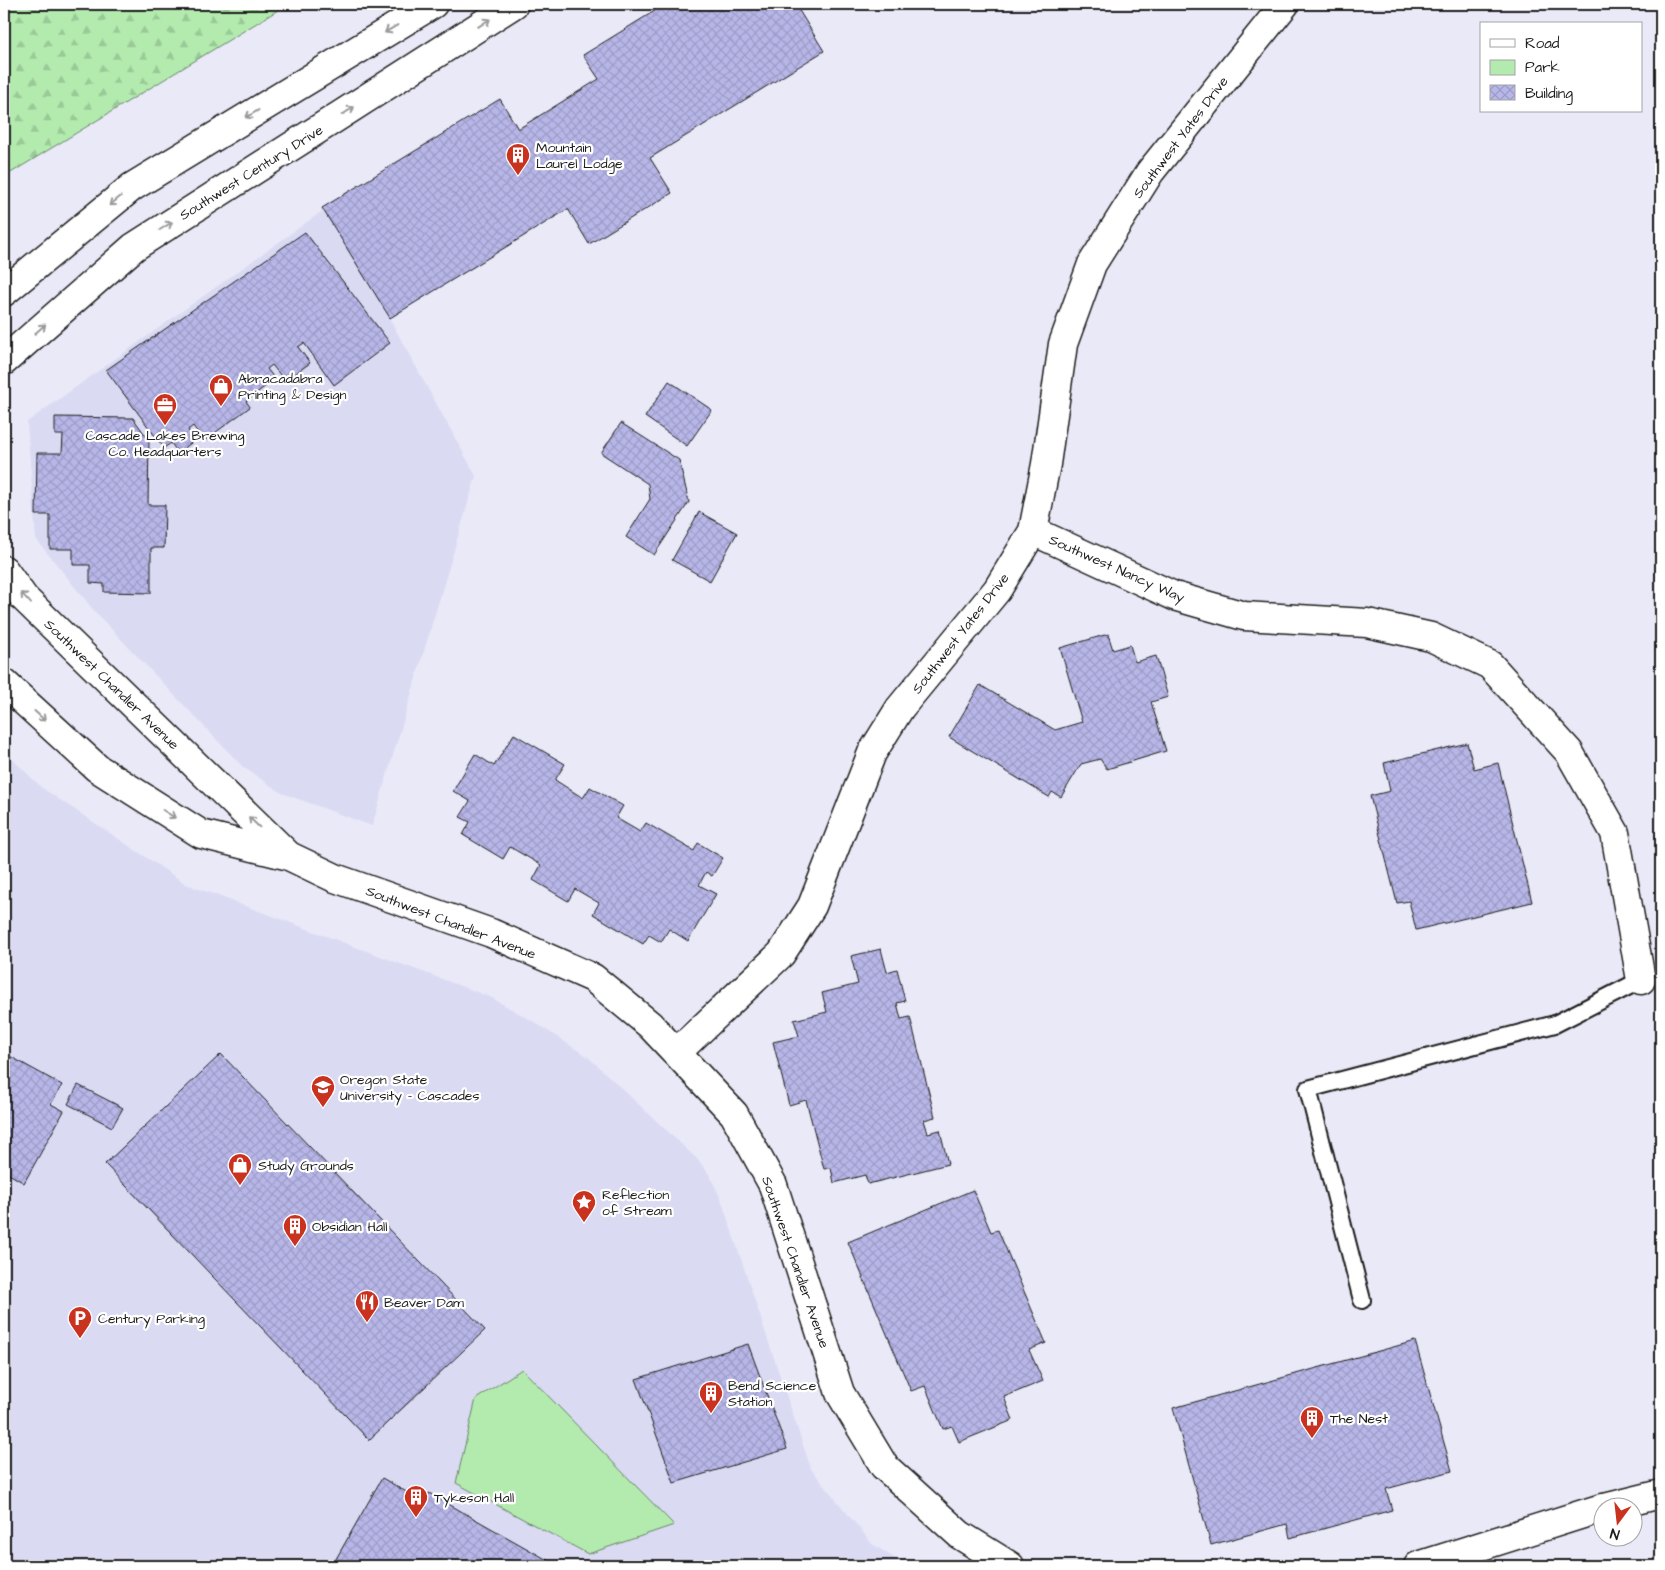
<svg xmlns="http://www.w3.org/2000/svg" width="1665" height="1570" font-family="'Architects Daughter',sans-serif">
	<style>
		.built { fill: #dadaf3 }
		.green { fill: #b3ebaf; stroke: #688466 }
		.forest { fill: url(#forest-firs); stroke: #688466 }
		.building { fill: url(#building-cross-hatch); stroke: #1c1c1c }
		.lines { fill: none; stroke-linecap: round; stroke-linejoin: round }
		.service-casing { stroke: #1c1c1c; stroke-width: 20 }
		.minor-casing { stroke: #1c1c1c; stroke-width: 31 }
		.secondary-casing { stroke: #1c1c1c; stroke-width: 31 }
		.service { stroke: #fff; stroke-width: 16 }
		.minor { stroke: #fff; stroke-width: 28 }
		.secondary { stroke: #fff; stroke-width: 28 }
		.oneway { stroke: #999 }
		.labels { text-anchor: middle; stroke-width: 4.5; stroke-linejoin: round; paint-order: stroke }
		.street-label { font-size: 14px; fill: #1c1c1c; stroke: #fff }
		.poi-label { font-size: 14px; fill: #1c1c1c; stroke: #fff; text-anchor: start }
	</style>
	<defs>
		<pattern id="forest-firs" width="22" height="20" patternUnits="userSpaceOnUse" patternTransform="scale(1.25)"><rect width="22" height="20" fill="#b3ebaf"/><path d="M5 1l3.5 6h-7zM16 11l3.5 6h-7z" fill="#99c996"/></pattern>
		<pattern id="building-cross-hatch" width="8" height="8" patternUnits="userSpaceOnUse" patternTransform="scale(1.25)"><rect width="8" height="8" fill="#b7b6e8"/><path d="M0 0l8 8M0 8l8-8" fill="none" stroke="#9d9cc6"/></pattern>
	</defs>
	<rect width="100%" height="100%" fill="#e9e9f8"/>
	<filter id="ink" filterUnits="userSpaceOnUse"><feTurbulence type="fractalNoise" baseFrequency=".02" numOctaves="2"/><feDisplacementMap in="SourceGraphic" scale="10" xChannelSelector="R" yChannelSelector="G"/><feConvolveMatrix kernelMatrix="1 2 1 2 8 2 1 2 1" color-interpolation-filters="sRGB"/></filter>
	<g filter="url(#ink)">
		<path class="built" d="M328,207L476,476L372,826L282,793L243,767L96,613L36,539L27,422Z
			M4,751L42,788L186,884L490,997L534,1022L588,1057L697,1159L709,1174L721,1199L811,1469L872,1544L907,1566H4Z"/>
		<path class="green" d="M522,1369L674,1525L588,1554L456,1483L476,1399Z"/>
		<path class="forest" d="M4,4H288L4,177Z"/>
		<path class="building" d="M666,4H795L824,51L650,158L672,193L589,244L568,209L390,318L322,208L500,99L518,129L599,79L583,55Z
			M305,232L390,343L334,385L304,343L298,347L310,363L285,381L272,365L267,369L275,379L246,401L250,407L204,441L193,426L188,430L195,440L178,453L171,443L164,448L106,370Z
			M669,381L712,410L687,446L645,417Z
			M55,417L133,418L149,440L148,505H165L164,548H151V593L104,592V584L90,583V565H73V549H50V515H36L37,453H62L63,435H55Z
			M621,423L679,460L689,502L654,555L626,537L650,499L648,484L601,453Z
			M699,512L737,533L710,581L672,560Z
			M1108,634L1113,650L1130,645L1135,662L1156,656L1168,697L1151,702L1166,751L1107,769L1100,759L1081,764L1061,797L1052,792L1049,797L949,737L980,685L1055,730L1082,722L1060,648Z
			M514,734L565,764L555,780L583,798L590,787L623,806L616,818L640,832L646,823L694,851L698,843L723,858L712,876L706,872L699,885L716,894L688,941L669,929L661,942L649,935L643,944L593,914L599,903L575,889L568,901L533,880L541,865L510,847L503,859L463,835L470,822L460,817L470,801L453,791L475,754L494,766Z
			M1467,743L1474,769L1498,763L1532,902L1416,930L1409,901L1397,903L1370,796L1390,791L1384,763Z
			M881,949L887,972L897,969L905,1001L897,1003L901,1019L910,1017L935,1117L924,1120L928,1133L940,1130L948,1164L868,1184L865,1175L834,1183L831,1168L824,1169L806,1100L789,1105L773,1042L799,1036L794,1020L827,1012L822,993L858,984L851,956Z
			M4,1053L62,1085L51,1104L64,1111L24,1183L4,1171Z
			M221,1054L485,1330L369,1440L105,1164Z
			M78,1085L123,1108L112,1127L68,1104Z
			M973,1190L991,1232L998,1230L1046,1343L1029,1350L1043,1381L1004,1397L1013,1420L959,1442L952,1426L943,1429L925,1386L911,1391L848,1242Z
			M1415,1341L1452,1471L1386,1489L1392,1510L1290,1538L1287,1524L1211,1545L1173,1408Z
			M748,1344L787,1449L674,1483L636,1379Z
			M382,1478L424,1502L429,1493L558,1566H332Z"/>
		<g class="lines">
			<g class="service-casing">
				<path id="service" d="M1362,1300L1308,1089L1555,1024L1641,980"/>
			</g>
			<g class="minor-casing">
				<path id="minor" d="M1033,531L1174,596L1244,616L1367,623L1431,637L1490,665L1569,752L1615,833L1641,980
					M4,570L24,598L288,855
					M4,683L97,768L201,834L289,856L335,878L491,933L593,978L650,1025L734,1114L773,1185L840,1393L884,1466L960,1535L1010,1566
					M676,1053L781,954L812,906L872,753L900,708L997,590L1033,531L1046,464L1063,344L1092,264L1150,172L1285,4
					M1604,1508L1661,1494
					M1418,1566L1602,1508"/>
			</g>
			<g class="secondary-casing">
				<path id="secondary" d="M4,292L132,187L433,4
					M4,361L134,247L514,4"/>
			</g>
			<use href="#service" class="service"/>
			<use href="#minor" class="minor"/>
			<use href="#secondary" class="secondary"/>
		</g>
		<defs><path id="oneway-shaft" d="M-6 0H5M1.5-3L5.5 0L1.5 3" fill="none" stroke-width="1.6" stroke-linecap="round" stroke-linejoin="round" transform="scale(1.25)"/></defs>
		<g class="oneway">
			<use href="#oneway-shaft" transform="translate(484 23) rotate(-34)"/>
			<use href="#oneway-shaft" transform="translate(391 29) rotate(149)"/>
			<use href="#oneway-shaft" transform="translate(348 111) rotate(-32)"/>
			<use href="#oneway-shaft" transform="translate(252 114) rotate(149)"/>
			<use href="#oneway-shaft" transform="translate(115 201) rotate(141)"/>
			<use href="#oneway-shaft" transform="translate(166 226) rotate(-32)"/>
			<use href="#oneway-shaft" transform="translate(40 329) rotate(-41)"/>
			<use href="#oneway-shaft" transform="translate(26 598) rotate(-132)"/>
			<use href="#oneway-shaft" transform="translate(40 716) rotate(42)"/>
			<use href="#oneway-shaft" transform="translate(169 814) rotate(32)"/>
			<use href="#oneway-shaft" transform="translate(254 822) rotate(-136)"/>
		</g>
	</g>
	<defs>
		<g id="building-pin" transform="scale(1.25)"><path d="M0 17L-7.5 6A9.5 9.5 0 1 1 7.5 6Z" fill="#c8321e" stroke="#fff"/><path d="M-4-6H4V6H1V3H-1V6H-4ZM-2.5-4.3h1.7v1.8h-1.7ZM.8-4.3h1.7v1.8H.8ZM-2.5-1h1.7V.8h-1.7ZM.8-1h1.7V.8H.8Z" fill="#fff"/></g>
		<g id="shop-pin" transform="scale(1.25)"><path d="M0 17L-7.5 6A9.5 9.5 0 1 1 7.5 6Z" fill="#c8321e" stroke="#fff"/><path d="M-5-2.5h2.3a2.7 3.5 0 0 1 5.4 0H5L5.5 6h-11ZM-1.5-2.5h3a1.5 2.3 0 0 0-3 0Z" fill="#fff"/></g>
		<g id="office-pin" transform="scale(1.25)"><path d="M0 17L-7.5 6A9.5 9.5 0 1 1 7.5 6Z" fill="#c8321e" stroke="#fff"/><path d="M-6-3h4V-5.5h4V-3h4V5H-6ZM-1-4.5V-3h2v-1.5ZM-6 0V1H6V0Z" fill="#fff"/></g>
		<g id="university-pin" transform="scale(1.25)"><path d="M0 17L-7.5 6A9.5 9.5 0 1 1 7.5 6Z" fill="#c8321e" stroke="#fff"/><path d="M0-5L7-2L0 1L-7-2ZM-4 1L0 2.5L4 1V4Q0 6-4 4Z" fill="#fff"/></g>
		<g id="sight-pin" transform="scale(1.25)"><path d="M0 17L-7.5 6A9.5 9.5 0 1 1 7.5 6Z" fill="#c8321e" stroke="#fff"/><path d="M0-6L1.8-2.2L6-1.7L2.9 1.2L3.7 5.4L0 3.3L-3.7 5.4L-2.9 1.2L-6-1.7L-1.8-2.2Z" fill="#fff"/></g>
		<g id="restaurant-pin" transform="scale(1.25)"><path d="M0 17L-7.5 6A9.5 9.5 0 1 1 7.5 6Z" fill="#c8321e" stroke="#fff"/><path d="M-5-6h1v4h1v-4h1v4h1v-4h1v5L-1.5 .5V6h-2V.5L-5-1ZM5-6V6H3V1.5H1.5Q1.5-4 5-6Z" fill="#fff"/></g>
		<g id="parking-pin" transform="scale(1.25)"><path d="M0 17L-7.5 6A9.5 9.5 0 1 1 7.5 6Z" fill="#c8321e" stroke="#fff"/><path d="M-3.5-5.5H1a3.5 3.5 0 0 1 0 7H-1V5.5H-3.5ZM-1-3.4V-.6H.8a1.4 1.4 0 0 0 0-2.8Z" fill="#fff"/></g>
	</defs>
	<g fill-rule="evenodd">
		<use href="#building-pin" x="518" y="155"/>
		<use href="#shop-pin" x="221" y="386"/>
		<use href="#office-pin" x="165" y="405"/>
		<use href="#university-pin" x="323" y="1087"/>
		<use href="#shop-pin" x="240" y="1165"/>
		<use href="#sight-pin" x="584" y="1202"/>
		<use href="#building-pin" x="295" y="1226"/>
		<use href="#restaurant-pin" x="367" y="1302"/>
		<use href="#parking-pin" x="80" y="1318"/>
		<use href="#building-pin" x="711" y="1393"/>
		<use href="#building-pin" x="1312" y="1418"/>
		<use href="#building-pin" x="416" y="1497"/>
	</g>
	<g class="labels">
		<g class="street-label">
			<text transform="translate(1180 137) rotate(-53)" y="5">Southwest Yates Drive</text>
			<text transform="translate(251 172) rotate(-32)" y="5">Southwest Century Drive</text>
			<text transform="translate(1117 568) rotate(24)" y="5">Southwest Nancy Way</text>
			<text transform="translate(960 633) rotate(-52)" y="5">Southwest Yates Drive</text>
			<text transform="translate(112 684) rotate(44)" y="5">Southwest Chandler Avenue</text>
			<text transform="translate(451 922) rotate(21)" y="5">Southwest Chandler Avenue</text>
			<text transform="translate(796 1262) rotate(71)" y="5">Southwest Chandler Avenue</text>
		</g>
		<g class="poi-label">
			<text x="536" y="152">Mountain<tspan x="536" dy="16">Laurel Lodge</tspan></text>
			<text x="238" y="383">Abracadabra<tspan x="238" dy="16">Printing &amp; Design</tspan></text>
			<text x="165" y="440" text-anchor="middle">Cascade Lakes Brewing<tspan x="165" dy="16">Co. Headquarters</tspan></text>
			<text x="340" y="1084">Oregon State<tspan x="340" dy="16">University - Cascades</tspan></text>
			<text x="258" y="1170">Study Grounds</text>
			<text x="602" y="1199">Reflection<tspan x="602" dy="16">of Stream</tspan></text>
			<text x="312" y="1231">Obsidian Hall</text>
			<text x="384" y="1307">Beaver Dam</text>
			<text x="98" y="1323">Century Parking</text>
			<text x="728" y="1390">Bend Science<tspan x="728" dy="16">Station</tspan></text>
			<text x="1330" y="1423">The Nest</text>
			<text x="434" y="1502">Tykeson Hall</text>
		</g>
	</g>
	<rect width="1665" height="1570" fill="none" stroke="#fff" stroke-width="20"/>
	<rect x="10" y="10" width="1645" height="1550" fill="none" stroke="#1c1c1c" stroke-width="2" filter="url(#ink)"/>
	<rect x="1480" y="22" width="162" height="90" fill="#ffffff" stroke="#a4a4a4"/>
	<rect x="1490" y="39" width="25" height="8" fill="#ffffff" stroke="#a4a4a4"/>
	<text x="1525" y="48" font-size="15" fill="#1c1c1c">Road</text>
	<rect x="1490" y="60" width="25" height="15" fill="#b3ebaf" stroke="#a4a4a4"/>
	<text x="1525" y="72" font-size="15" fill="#1c1c1c">Park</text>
	<rect x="1490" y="85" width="25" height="15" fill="url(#building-cross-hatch)" stroke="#a4a4a4"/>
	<text x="1525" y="98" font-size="15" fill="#1c1c1c">Building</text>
	<g transform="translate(1618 1522) rotate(195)"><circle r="24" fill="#ffffff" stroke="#a4a4a4"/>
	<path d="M0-4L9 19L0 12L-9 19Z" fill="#c8321e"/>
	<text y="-8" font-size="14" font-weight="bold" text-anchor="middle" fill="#1c1c1c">N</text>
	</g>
</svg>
